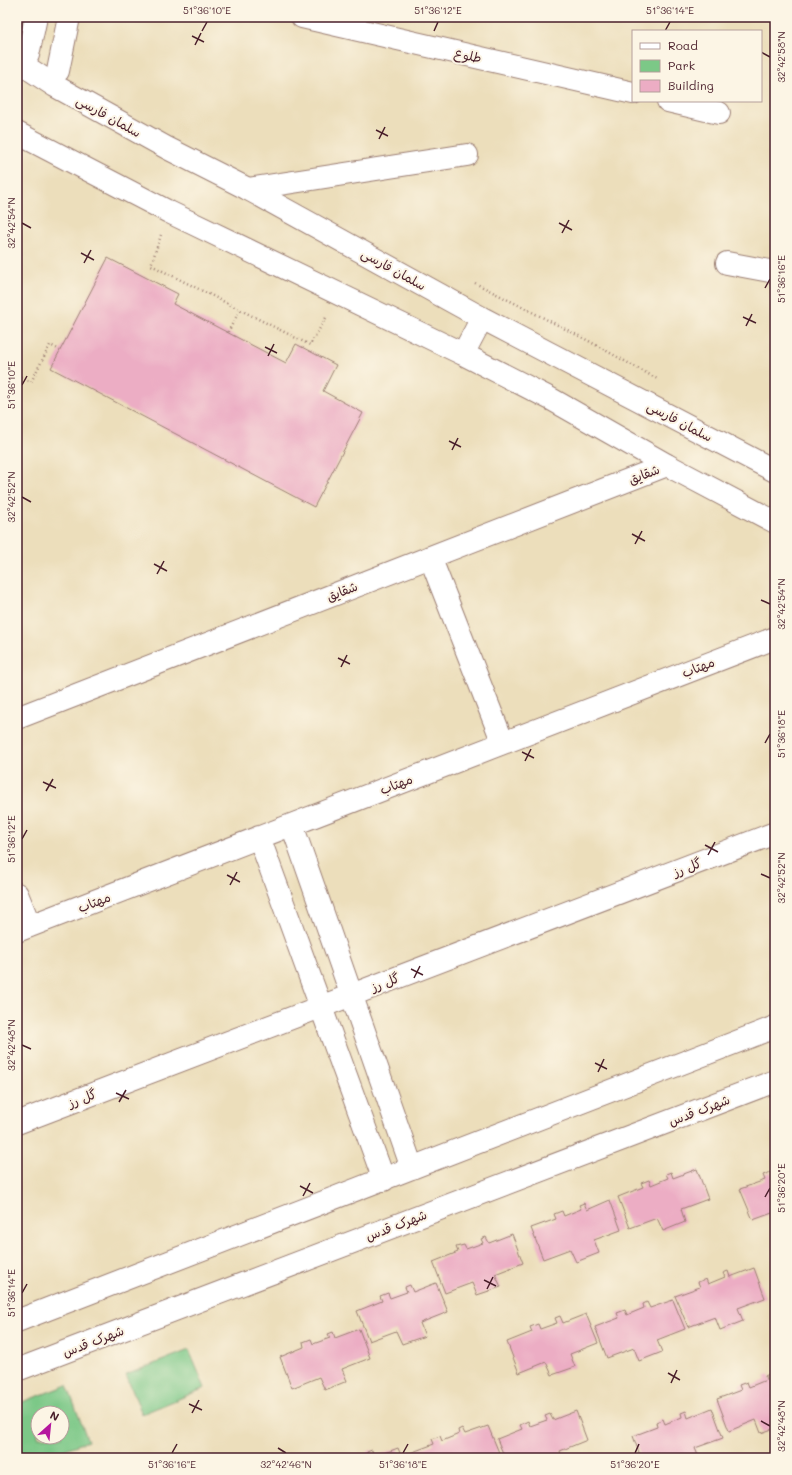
<svg xmlns="http://www.w3.org/2000/svg" width="792" height="1475" font-family="Mali,'Playpen Sans Arabic',sans-serif">
	<style>
		.green { fill: #7cc887; stroke: #637459; fill-rule: evenodd }
		.building { fill: #ecadc4 }
		.lines { fill: none; stroke-linecap: round; stroke-linejoin: round }
		.minor-casing { stroke: #9b7e73; stroke-width: 24 }
		.major-casing { stroke: #9b7e73; stroke-width: 24 }
		.path { stroke: #9b7e73; stroke-width: 2.5; stroke-dasharray: 1 3; stroke-linecap: butt }
		.minor { stroke: #fff; stroke-width: 22 }
		.major { stroke: #fff; stroke-width: 22 }
		.ticks { fill: none; stroke: #4a1f2b; stroke-width: 1.5 }
		.labels { text-anchor: middle; stroke-width: 4; stroke-linejoin: round; paint-order: stroke }
		.street-label { font-size: 13px; fill: #4a1f2b; stroke: #fcf5e5 }
		.neatline { fill: none; stroke: #4a1f2b; stroke-width: 1.5 }
		.ticks-label { font-size: 10px; text-anchor: middle; fill: #4a1f2b }
	</style>
	<rect width="100%" height="100%" fill="#fcf5e5"/>
	<filter id="ink" filterUnits="userSpaceOnUse"><feTurbulence type="fractalNoise" baseFrequency=".025" numOctaves="2"/><feDisplacementMap in="SourceGraphic" scale="8" xChannelSelector="R" yChannelSelector="G"/><feConvolveMatrix kernelMatrix="1 2 1 2 8 2 1 2 1" color-interpolation-filters="sRGB"/></filter>
	<filter id="wash" filterUnits="userSpaceOnUse"><feTurbulence type="fractalNoise" baseFrequency=".012" numOctaves="4" result="noise"/><feDisplacementMap in="SourceGraphic" scale="16" xChannelSelector="R" yChannelSelector="G"/><feGaussianBlur stdDeviation="0.9" result="paint"/><feColorMatrix in="noise" values="0 0 0 0 0 0 0 0 0 0 0 0 0 0 0 0 0 1.4 0 .05"/><feComposite in="paint" operator="in"/></filter>
	<g filter="url(#wash)">
		<rect width="100%" height="100%" fill="#ecdebb"/>
		<path class="green" d="M189,1350L205,1388L142,1414L126,1375Z
			M67,1385L88,1441L42,1458H17V1404ZM38,1413H62V1437H38Z"/>
		<g id="blocks">
			<path class="building" d="M108,258L178,294L173,304L286,363L296,344L336,365L323,391L363,413L314,507L51,368Z
				M697,1169L708,1199L681,1209L685,1222L663,1231L657,1218L630,1228L618,1197L643,1187L641,1183L649,1180L651,1185L668,1178L666,1174L671,1172L673,1178Z
				M771,1172L773,1177L775,1176V1212L753,1220L740,1189L765,1180L763,1175Z
				M610,1200L621,1230L594,1240L599,1253L576,1262L570,1249L543,1259L531,1228L556,1219L554,1214L562,1211L564,1216L581,1209L579,1205L584,1203L587,1210Z
				M512,1234L523,1263L495,1274L501,1287L477,1295L472,1283L445,1293L433,1262L458,1252L456,1247L464,1245L466,1249L483,1243L481,1239L486,1237L489,1243Z
				M754,1268L765,1298L738,1308L743,1321L720,1330L715,1317L688,1327L675,1296L700,1287L698,1282L706,1279L708,1284L725,1277L723,1273L728,1271L730,1277Z
				M436,1283L448,1312L420,1323L425,1336L402,1344L396,1331L369,1341L357,1311L382,1301L380,1296L388,1293L390,1298L407,1292L405,1287L410,1285L413,1292Z
				M775,1284V1296L771,1286Z
				M673,1300L685,1329L657,1340L662,1352L639,1361L634,1348L607,1358L595,1327L619,1318L617,1313L625,1310L627,1315L644,1308L643,1304L647,1302L650,1308Z
				M586,1314L598,1343L570,1354L575,1367L552,1375L546,1362L519,1373L507,1342L532,1332L530,1327L538,1324L540,1329L557,1323L555,1318L560,1316L563,1323Z
				M359,1329L370,1358L342,1369L347,1381L325,1390L319,1377L292,1388L280,1357L304,1347L303,1342L311,1339L313,1344L330,1338L328,1334L333,1332L335,1338Z
				M769,1374L772,1381L775,1380V1428L761,1433L756,1420L729,1431L717,1399L741,1390L739,1385L747,1382L749,1387L766,1380L765,1376Z
				M712,1408L723,1438L695,1448L699,1458H673L672,1457L668,1458H641L633,1436L657,1427L656,1422L663,1419L665,1424L682,1417L681,1413L686,1411L688,1418Z
				M576,1411L587,1440L560,1451L562,1458H505L497,1439L522,1429L520,1425L528,1421L530,1426L547,1420L545,1416L550,1414L553,1420Z
				M488,1426L500,1455L491,1458H412L410,1453L434,1444L432,1439L440,1436L442,1441L459,1434L458,1430L462,1428L465,1434Z
				M398,1448L402,1458H364L368,1456L367,1452L372,1450L374,1457Z"/>
		</g>
	</g>
	<g filter="url(#ink)">
		<use href="#blocks" fill-opacity="0" stroke="#9b7e73" stroke-width="1"/>
		<g class="lines">
			<g class="minor-casing">
				<path id="minor" d="M302,17L633,93
					M28,55L36,17
					M58,71L69,17
					M668,101L719,113
					M248,189L467,155
					M727,263L775,272
					M430,557L503,743
					M17,718L667,465
					M292,825L412,1168
					M259,837L384,1180
					M17,894L30,926
					M17,931L775,638
					M17,1123L775,833
					M17,1321L775,1027
					M17,1370L775,1081"/>
			</g>
			<g class="major-casing">
				<path id="major" d="M17,61L55,86L167,148L248,189L482,318L775,471
					M17,133L169,212L463,354L551,399L667,465L775,522
					M463,354L482,318"/>
			</g>
			<path class="path" d="M161,235L151,265L310,345L327,316
				M475,283L585,339L659,380
				M228,332L240,310
				M17,375L31,382L50,345L60,350"/>
			<use href="#minor" class="minor"/>
			<use href="#major" class="major"/>
		</g>
	</g>
	<path class="ticks" d="M202,31L207,22M434,31L438,22M665,31L670,22M192,36L204,42M195,45L201,33M761,52L770,57M376,130L388,136M379,139L385,127M22,223L31,228M559,223L572,230M562,233L569,220M81,253L94,260M84,263L91,250M765,288L770,279M743,317L756,323M746,326L752,314M265,347L277,353M268,356L274,344M22,385L27,376M449,441L461,447M452,450L458,438M22,497L31,502M632,534L645,541M635,544L642,531M154,564L167,571M157,574L164,561M761,600L770,604M338,658L350,664M341,667L347,655M765,743L770,734M522,752L534,758M525,761L531,749M43,782L56,788M46,791L53,779M22,839L27,830M705,845L718,852M708,855L715,842M761,874L770,878M227,875L240,882M230,885L237,872M411,969L423,975M414,978L420,966M22,1045L31,1049M595,1063L607,1069M598,1072L604,1059M116,1093L129,1099M119,1102L126,1090M300,1186L313,1193M303,1196L310,1183M765,1197L770,1188M484,1280L496,1286M487,1289L493,1277M22,1293L27,1284M668,1373L680,1380M671,1383L677,1370M189,1404L202,1410M192,1413L199,1400M761,1421L770,1426M278,1448L286,1453M172,1453L177,1444M403,1453L408,1444M635,1453L639,1444"/>
	<g class="labels">
		<g class="street-label">
			<text transform="translate(468 55) rotate(13)" y="5">طلوع</text>
			<text transform="translate(109 116) rotate(29)" y="5">سلمان فارسی</text>
			<text transform="translate(394 269) rotate(29)" y="5">سلمان فارسی</text>
			<text transform="translate(680 421) rotate(28)" y="5">سلمان فارسی</text>
			<text transform="translate(644 474) rotate(-21)" y="5">شقايق</text>
			<text transform="translate(342 591) rotate(-21)" y="5">شقايق</text>
			<text transform="translate(698 667) rotate(-21)" y="5">مهتاب</text>
			<text transform="translate(396 784) rotate(-21)" y="5">مهتاب</text>
			<text transform="translate(687 867) rotate(-21)" y="5">گل رز</text>
			<text transform="translate(94 902) rotate(-21)" y="5">مهتاب</text>
			<text transform="translate(385 982) rotate(-21)" y="5">گل رز</text>
			<text transform="translate(82 1098) rotate(-21)" y="5">گل رز</text>
			<text transform="translate(699 1110) rotate(-21)" y="5">شهرک قدس</text>
			<text transform="translate(396 1225) rotate(-21)" y="5">شهرک قدس</text>
			<text transform="translate(93 1341) rotate(-21)" y="5">شهرک قدس</text>
		</g>
	</g>
	<rect width="792" height="1475" fill="none" stroke="#fcf5e5" stroke-width="44"/>
	<rect x="632" y="30" width="130" height="72" fill="#fcf5e5" stroke="#b59f9b"/>
	<rect x="640" y="43" width="20" height="6" fill="#ffffff" stroke="#b59f9b"/>
	<text x="668" y="50" font-size="12" fill="#4a1f2b">Road</text>
	<rect x="640" y="60" width="20" height="12" fill="#7cc887" stroke="#b59f9b"/>
	<text x="668" y="70" font-size="12" fill="#4a1f2b">Park</text>
	<rect x="640" y="80" width="20" height="12" fill="#ecadc4" stroke="#b59f9b"/>
	<text x="668" y="90" font-size="12" fill="#4a1f2b">Building</text>
	<g transform="translate(50 1425) rotate(27)"><circle r="19" fill="#fcf5e5" stroke="#b59f9b"/>
	<path d="M0-3L7 15L0 10L-7 15Z" fill="#b5179e"/>
	<text y="-6" font-size="11" font-weight="bold" text-anchor="middle" fill="#4a1f2b">N</text>
	</g>
	<rect x="22" y="22" width="748" height="1431" class="neatline"/>
	<g class="ticks-label">
		<text x="207" y="14">51°36'10"E</text>
		<text x="438" y="14">51°36'12"E</text>
		<text x="670" y="14">51°36'14"E</text>
		<text transform="translate(781 57) rotate(-90)" y="4">32°42'58"N</text>
		<text transform="translate(11 223) rotate(-90)" y="4">32°42'54"N</text>
		<text transform="translate(781 279) rotate(-90)" y="4">51°36'16"E</text>
		<text transform="translate(11 385) rotate(-90)" y="4">51°36'10"E</text>
		<text transform="translate(11 497) rotate(-90)" y="4">32°42'52"N</text>
		<text transform="translate(781 604) rotate(-90)" y="4">32°42'54"N</text>
		<text transform="translate(781 734) rotate(-90)" y="4">51°36'18"E</text>
		<text transform="translate(11 839) rotate(-90)" y="4">51°36'12"E</text>
		<text transform="translate(781 878) rotate(-90)" y="4">32°42'52"N</text>
		<text transform="translate(11 1045) rotate(-90)" y="4">32°42'48"N</text>
		<text transform="translate(781 1188) rotate(-90)" y="4">51°36'20"E</text>
		<text transform="translate(11 1293) rotate(-90)" y="4">51°36'14"E</text>
		<text transform="translate(781 1426) rotate(-90)" y="4">32°42'48"N</text>
		<text x="172" y="1468">51°36'16"E</text>
		<text x="286" y="1468">32°42'46"N</text>
		<text x="403" y="1468">51°36'18"E</text>
		<text x="635" y="1468">51°36'20"E</text>
	</g>
</svg>
